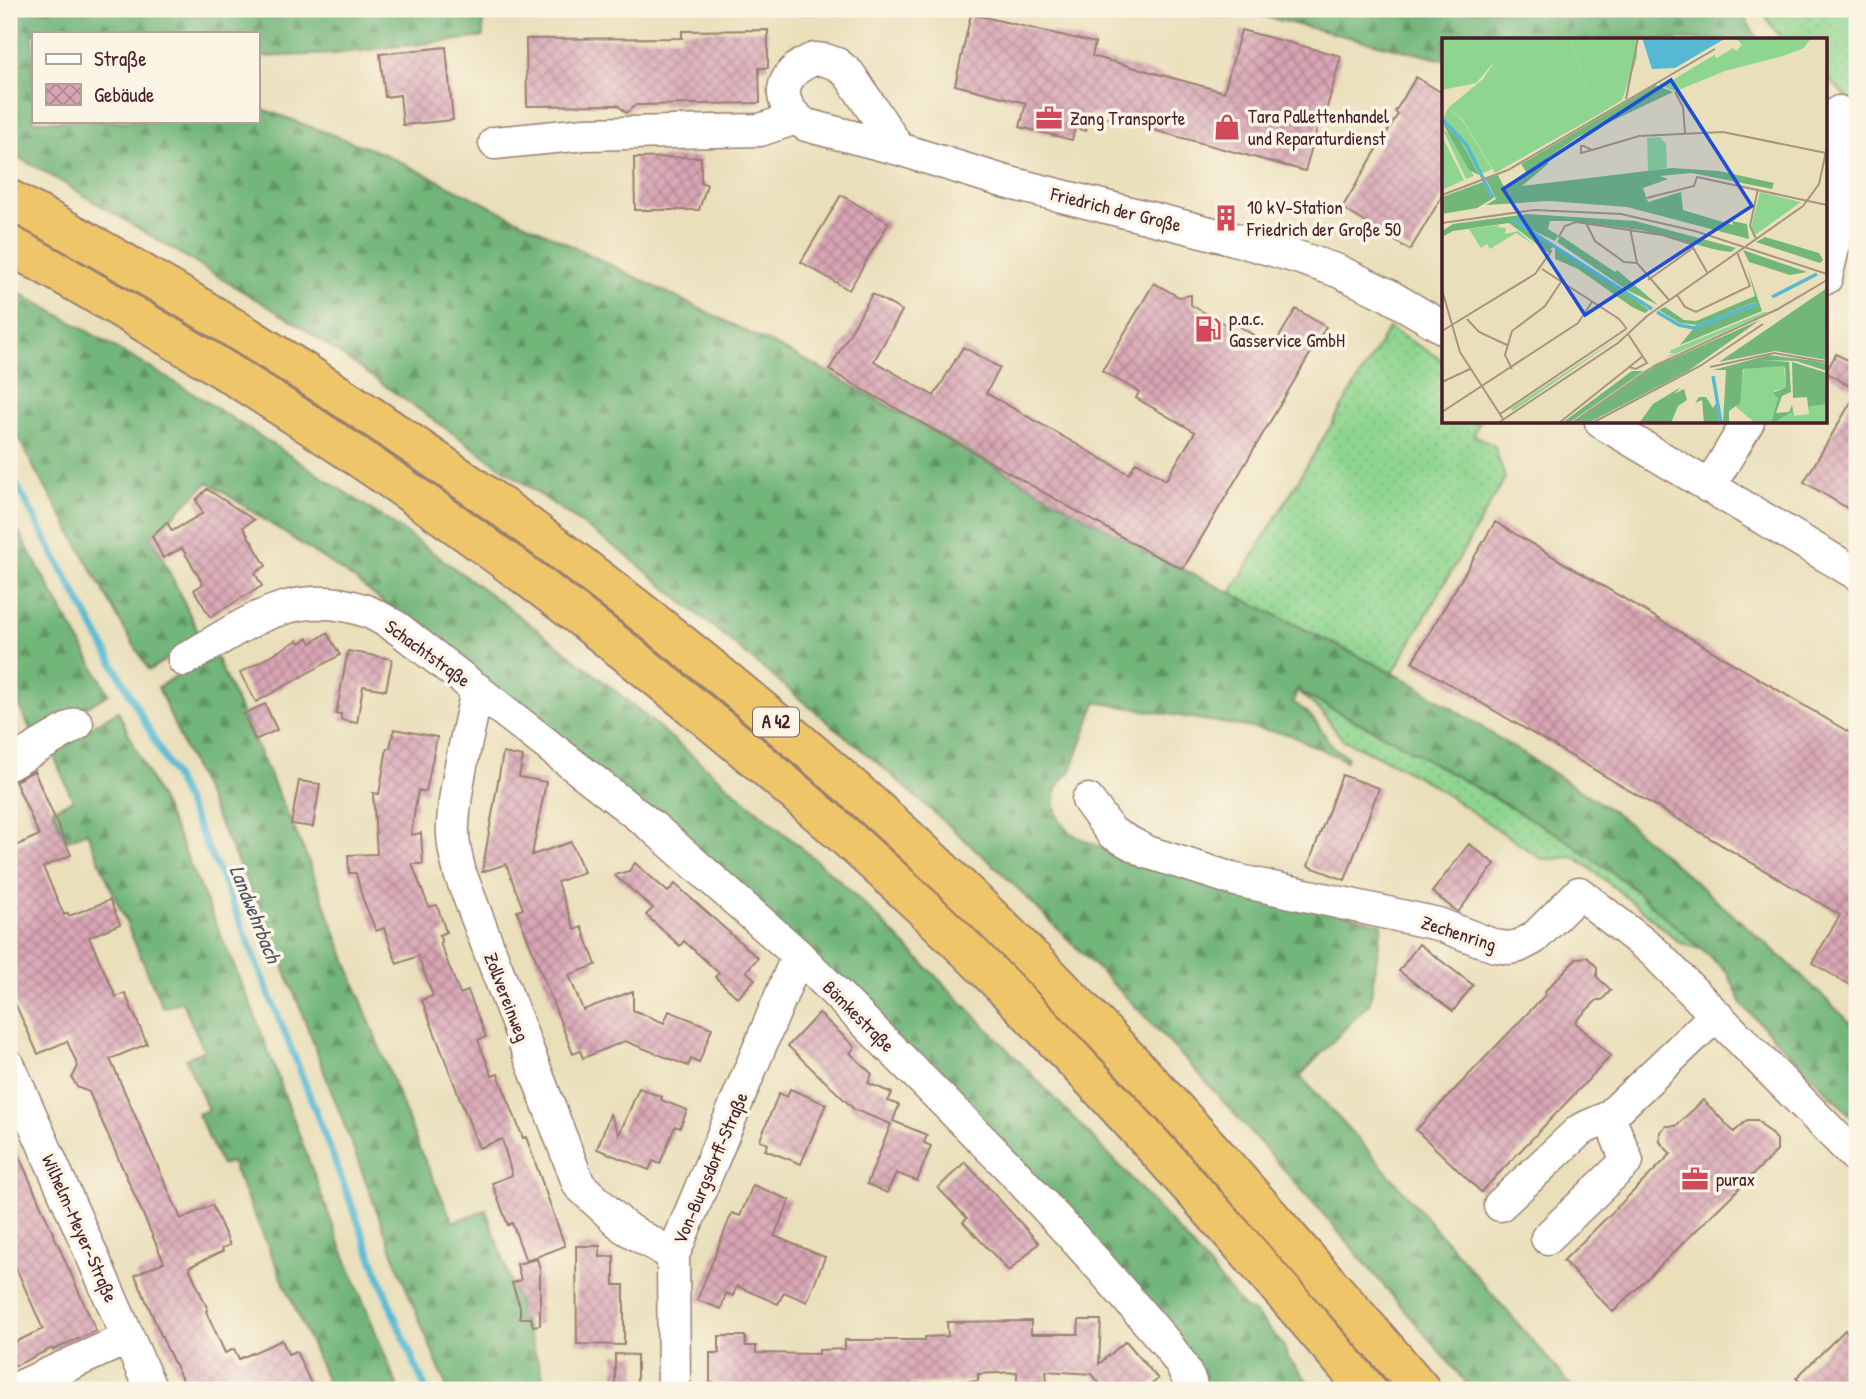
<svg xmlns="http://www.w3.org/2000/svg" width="1866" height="1399" font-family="'Patrick Hand',sans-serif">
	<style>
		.grass { fill: url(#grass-dots); stroke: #6c7a5d; stroke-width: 2 }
		.forest { fill: url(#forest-firs); stroke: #5e6a52; stroke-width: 2 }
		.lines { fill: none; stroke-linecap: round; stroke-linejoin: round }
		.stream { stroke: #55b9d3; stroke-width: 7 }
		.building { fill: url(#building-cross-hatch) }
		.minor-casing { stroke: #9a7f72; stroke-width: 35 }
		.highway-casing { stroke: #9a7f72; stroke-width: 42 }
		.minor { stroke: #fff; stroke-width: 32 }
		.highway { stroke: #eec569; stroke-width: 38 }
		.labels { text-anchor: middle; stroke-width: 7; stroke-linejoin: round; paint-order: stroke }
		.shield { fill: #fcf5e5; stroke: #7f5f63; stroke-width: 2 }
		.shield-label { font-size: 18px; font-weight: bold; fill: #4a1f2b }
		.poi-label { font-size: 19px; fill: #4a1f2b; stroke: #fcf5e5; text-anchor: start }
		.street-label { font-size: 19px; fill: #4a1f2b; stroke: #fcf5e5 }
		.water-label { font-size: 21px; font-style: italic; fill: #4e5566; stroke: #fcf5e5 }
		.inset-river { fill: none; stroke: #55b9d3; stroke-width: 3.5 }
		.inset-road { fill: none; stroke: #a99281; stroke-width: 2 }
		.view { fill: #1d4ed8; fill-opacity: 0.15; stroke: #1d4ed8; stroke-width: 3.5 }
		.inset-edge { fill: none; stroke: #4a1f2b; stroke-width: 3.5 }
	</style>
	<defs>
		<pattern id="grass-dots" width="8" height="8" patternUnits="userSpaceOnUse" patternTransform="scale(1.75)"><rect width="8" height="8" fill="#8ed58f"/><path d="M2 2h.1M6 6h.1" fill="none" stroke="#7cb67c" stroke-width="1.8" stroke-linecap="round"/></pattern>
		<pattern id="forest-firs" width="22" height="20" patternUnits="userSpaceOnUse" patternTransform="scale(1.75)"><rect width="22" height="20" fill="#72b67a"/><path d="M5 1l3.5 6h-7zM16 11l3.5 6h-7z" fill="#609364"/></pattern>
		<pattern id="building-cross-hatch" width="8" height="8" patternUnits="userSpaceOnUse" patternTransform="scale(1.75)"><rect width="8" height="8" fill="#d8a5b5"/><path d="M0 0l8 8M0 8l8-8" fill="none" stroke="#b18693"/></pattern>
	</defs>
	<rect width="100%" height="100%" fill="#fcf5e5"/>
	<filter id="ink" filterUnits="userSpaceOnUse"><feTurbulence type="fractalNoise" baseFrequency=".0143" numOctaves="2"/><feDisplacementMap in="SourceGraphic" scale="14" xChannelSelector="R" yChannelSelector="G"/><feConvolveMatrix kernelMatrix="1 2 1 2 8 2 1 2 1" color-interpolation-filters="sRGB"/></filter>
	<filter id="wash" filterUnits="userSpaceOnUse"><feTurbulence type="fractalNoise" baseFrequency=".00686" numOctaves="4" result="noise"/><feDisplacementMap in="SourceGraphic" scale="28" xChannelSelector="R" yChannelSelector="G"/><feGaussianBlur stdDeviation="1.57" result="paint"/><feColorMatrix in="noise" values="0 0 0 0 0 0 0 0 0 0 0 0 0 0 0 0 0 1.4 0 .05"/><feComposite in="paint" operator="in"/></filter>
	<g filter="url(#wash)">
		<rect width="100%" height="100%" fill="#e9dfba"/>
		<path class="grass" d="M1762,9H1857V108L1854,107L1839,89L1826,78V40H1784L1773,28Z
			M1389,328L1444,361V422H1480L1473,434L1494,446L1505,478L1393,673L1231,593Z
			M1297,691L1393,740L1562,837L1628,884L1703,950L1679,942L1646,913L1577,858C1564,855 1553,862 1540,858L1431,784L1391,762L1342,739L1321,711Z"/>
		<path class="forest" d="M9,9H483V37L332,54L257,57V33H33V121H257V107L384,154L817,366L1150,553L1411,682L1617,814L1785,960L1855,1027L1857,1029V1122L1743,1006L1727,972L1628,884L1562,837L1393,740L1297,691L1293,702C1301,707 1308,713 1314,720C1327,736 1329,748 1348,757L1346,761L1288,734L1096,702L1071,771C1060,780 1054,790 1055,805C1057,836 1092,843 1116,853L1382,924L1370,1002L1300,1076L1366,1148L1575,1390H1472L1319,1209L1197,1072L1135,1006L1001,872L880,765L626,555L297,324L40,169L9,153Z
			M1233,9H1742L1750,27L1759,40H1444V60Z
			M9,287L63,317L193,393L292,457L403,531L487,592L563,649L623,697L839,880L878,918L987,1028L1117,1163L1185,1238L1244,1308L1255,1313L1283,1345L1288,1358L1315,1390H1222L1215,1383L1201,1385L987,1131L385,604L354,579L208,482L152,536L200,636L180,651L149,670L122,625L64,519L35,470L9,419Z
			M9,515L109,694L68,718L33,735L9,685Z
			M216,657L306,855L368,1018L420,1150L453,1222L486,1210L548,1390H448L405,1285L297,1000L261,912L183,745L158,687L187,670Z
			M118,711L180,841L253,1010L336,1234L399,1390H331L231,1162L221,1165L198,1114L208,1110L186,1059L204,1050L182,1001L163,1008L87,832L66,841L52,809L73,800L53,754L75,737Z"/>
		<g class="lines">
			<path class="stream" d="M9,471L175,778L225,885L297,1063L393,1313L426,1390"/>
		</g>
		<g id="blocks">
			<path class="building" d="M971,14L1095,43L1092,56L1224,92L1241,30L1341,56L1324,119L1320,118L1305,171L1090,113L1086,131L1075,128L1072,140L1020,127L1026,103L955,85Z
				M768,30V68H759L760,103L636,105L626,113L618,105L527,106L526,39L682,38V31Z
				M446,47L453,120L403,125L400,95L385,97L380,54Z
				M1416,77L1444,94V193L1410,250L1342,208L1398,114L1395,112Z
				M701,157V183L707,184L699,210H635L634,158Z
				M841,195L889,223L849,290L801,262Z
				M1154,283L1179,297L1191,295V305L1226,325L1229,320L1273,347L1296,309L1326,327L1183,569L1150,553L829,370L872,294L902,311L874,361L934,396L963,347L1000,368L986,393L1129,474L1136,462L1166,480L1195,432L1136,398L1139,392L1102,371Z
				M1836,354L1857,365V391L1826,372Z
				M1857,392V514L1804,482Z
				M207,489L254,520L243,527L266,566L255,573L262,586L210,617L194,590L203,584L182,548L163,558L152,536L167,522L172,531L203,513L196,500Z
				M1495,522L1857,737V989L1812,963L1840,915L1412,662Z
				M327,633L340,655L256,702L240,673L298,640L300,643L308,638L311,643Z
				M348,651L392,659L386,690L363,686L357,723L341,720V714H336Z
				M265,704L277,730L255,740L243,714Z
				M394,729L437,737L426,792L418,790L411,835L421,833L423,864H412L429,907L437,905L446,932L439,935L442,942L440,943L460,994L468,991L486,1037L478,1040L492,1076L498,1074L523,1138L526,1137L565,1246L526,1261L512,1223L508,1225L492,1183L512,1175L502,1139L479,1148L422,1000L433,996L418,956L397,964L384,928L376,931L362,897L356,873H349L348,855L377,854L373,793L379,794L387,748H390Z
				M503,753L523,757L519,777L546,782L532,855L571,842L584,872L557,882L575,930L582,927L596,965L569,975L583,1010L633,991V1010L664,1023L669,1011L712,1028L699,1063L691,1059L688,1066L625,1041L583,1058L580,1051L573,1054L517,911L523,909L506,864L482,872Z
				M34,771L71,855L43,867L64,915L68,913L69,916L110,900L120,924L89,937L116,997L125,993L147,1044L110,1059L181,1219L212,1205L230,1245L222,1248L223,1251L189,1267L208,1310L206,1311L225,1353L234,1349L239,1359L282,1340L288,1354L296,1351L314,1390H187L163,1340L135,1275L164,1262L89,1092L77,1087L72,1078L78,1066L67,1041L38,1054L9,990V849L39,835L15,781Z
				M1342,775L1379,788L1345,880L1308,866Z
				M299,781L320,784L313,827L291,824Z
				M1469,844L1495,864L1458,912L1432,892Z
				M635,863L668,892L675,884L758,958L746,971L755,979L738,998L715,977L719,973L684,941L680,946L646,915L653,908L614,875L629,871Z
				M1419,944L1473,985L1453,1011L1399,971Z
				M1587,957L1597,967V977L1611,990L1602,1000H1597L1575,1022L1611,1056L1481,1192L1416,1130L1546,994L1544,992L1577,958Z
				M819,1013L855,1047L850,1053L872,1074L868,1083L892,1093L888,1101L899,1105L893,1121L927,1135L924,1143L931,1146L917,1181L896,1173L887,1193L867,1184L891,1124L855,1110L788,1046Z
				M639,1088L662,1097L661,1100L687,1110L680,1128L675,1126L660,1164L653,1161L649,1170L597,1149L610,1114L619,1135Z
				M790,1089L826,1104L801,1164L765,1150L768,1144L760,1140L779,1093L787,1097Z
				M1703,1100L1734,1132L1747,1120H1757L1777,1140V1151L1613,1312L1563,1261L1671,1154L1660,1142V1132L1666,1126H1676Z
				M9,1133L96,1331L53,1350L52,1348L15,1366L9,1353V1345L43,1329L9,1252Z
				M965,1162L1039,1243L1009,1271L963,1222L967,1218L938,1188Z
				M753,1185L790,1200L774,1236L825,1257L807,1302L784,1292L778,1304L737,1286L733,1296L726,1293L721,1309L697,1300L732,1213L740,1216Z
				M576,1246H600V1257L614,1256V1285H624V1345L577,1344Z
				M537,1259L540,1269V1325L533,1326L531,1318H520V1307L512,1283L521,1280L517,1264Z
				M1079,1320H1101L1099,1364L1126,1341L1158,1379L1145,1390L1104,1389L1092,1374L1046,1371L1047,1380L1017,1381V1372L978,1374V1381L910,1384V1390H828V1387L790,1389V1390H719V1383H710V1353H719V1336H745L746,1346H756V1353L819,1354V1350L845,1349V1340H925V1337L948,1336L947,1322L1031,1321V1334H1078Z
				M1845,1330L1857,1343V1372L1839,1390H1808L1796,1378Z
				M615,1354L637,1355V1386H615Z"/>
		</g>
	</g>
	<g filter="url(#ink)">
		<use href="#blocks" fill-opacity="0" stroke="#9a7f72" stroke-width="2"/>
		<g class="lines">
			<g class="minor-casing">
				<path id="minor" d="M814,59L825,60L837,64L849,74L899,149L806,125C773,103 778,73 814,59Z
					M495,143L585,134L760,130L796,118
					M899,149L1006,182L1234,239L1297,257L1338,271L1386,294L1444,328
					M1826,278L1835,239L1840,190L1839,112
					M1601,422L1857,574
					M1709,487L1748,422
					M184,660C245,625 292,585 366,611C377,615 389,623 399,629L654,828L798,955L1009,1167L1095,1261L1166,1343L1181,1364L1190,1382L1192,1390
					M477,689C469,732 455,781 453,825C452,842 456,857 460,873L579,1185L624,1227L673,1255
					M9,764L77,724
					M1088,800L1112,833L1147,852L1236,880L1438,924L1495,946L1509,948L1519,946L1534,938L1579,893L1653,951L1857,1158
					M9,1066L151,1390
					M1500,1205L1580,1130L1609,1117L1716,1015
					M1547,1238L1627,1161L1609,1117
					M13,1390L128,1338
					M674,1390L673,1255L798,955"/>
			</g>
			<g class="highway-casing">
				<path id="highway" d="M9,199C311,360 593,559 850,786C1009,926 1154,1081 1292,1242C1335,1291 1379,1340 1421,1390
					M9,245C78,282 144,322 211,362C369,460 521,567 665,684C781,778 895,876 1000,983C1128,1113 1249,1251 1367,1390"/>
			</g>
			<use href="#minor" class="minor"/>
			<use href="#highway" class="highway"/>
		</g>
	</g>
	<defs>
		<g id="office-bare" transform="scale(2.1)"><path d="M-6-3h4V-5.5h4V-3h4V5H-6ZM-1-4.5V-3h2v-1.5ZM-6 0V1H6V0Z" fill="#d1495b" stroke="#fcf5e5" stroke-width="2.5" paint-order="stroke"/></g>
		<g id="shop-bare" transform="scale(2.1)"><path d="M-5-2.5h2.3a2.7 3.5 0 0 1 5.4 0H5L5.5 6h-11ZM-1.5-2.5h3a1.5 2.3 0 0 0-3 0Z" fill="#d1495b" stroke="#fcf5e5" stroke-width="2.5" paint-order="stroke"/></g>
		<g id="building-bare" transform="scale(2.1)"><path d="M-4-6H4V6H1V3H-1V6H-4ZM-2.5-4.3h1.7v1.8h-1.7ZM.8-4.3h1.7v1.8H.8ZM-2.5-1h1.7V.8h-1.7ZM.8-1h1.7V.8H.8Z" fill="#d1495b" stroke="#fcf5e5" stroke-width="2.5" paint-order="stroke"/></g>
		<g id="fuel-bare" transform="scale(2.1)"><path d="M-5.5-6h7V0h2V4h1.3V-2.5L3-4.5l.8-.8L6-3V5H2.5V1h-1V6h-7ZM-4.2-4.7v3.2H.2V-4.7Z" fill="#d1495b" stroke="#fcf5e5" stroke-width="2.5" paint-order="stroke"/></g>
	</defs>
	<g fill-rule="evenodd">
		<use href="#office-bare" x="1049" y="118"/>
		<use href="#shop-bare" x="1227" y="127"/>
		<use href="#building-bare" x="1226" y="218"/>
		<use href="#fuel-bare" x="1208" y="329"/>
		<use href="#office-bare" x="1695" y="1179"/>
	</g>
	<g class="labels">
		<rect class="shield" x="753" y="707.5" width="46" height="29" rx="5"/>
		<g class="shield-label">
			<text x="776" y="728">A 42</text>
		</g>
		<g class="poi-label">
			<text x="1248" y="123">Tara Pallettenhandel<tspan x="1248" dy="22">und Reparaturdienst</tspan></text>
			<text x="1070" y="125">Zang Transporte</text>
			<text x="1247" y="214">10 kV-Station<tspan x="1247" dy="22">Friedrich der Große 50</tspan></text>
			<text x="1229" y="325">p.a.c.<tspan x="1229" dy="22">Gasservice GmbH</tspan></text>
			<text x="1716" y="1186">purax</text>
		</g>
		<g class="street-label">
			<text transform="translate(1116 209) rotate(14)" y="7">Friedrich der Große</text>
			<text transform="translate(428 653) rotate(36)" y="7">Schachtstraße</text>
			<text transform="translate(1459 933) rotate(18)" y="7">Zechenring</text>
			<text transform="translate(507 997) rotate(69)" y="7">Zollvereinweg</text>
			<text transform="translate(859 1016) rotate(45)" y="7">Bömkestraße</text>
			<text transform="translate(710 1168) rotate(-67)" y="7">Von-Burgsdorff-Straße</text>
			<text transform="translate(80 1228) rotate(66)" y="7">Wilhelm-Meyer-Straße</text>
		</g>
		<g class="water-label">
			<text transform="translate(255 914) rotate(68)" y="7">Landwehrbach</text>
		</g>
	</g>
	<g transform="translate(1442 38)">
		<rect width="385" height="385" fill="#e9dfba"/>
		<path d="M128,0L195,1V20L180,62L159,75L144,50ZM294,0H369L362,10L341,18L283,33L234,53L219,48L217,43L221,48L272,17L275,20L291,10L294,13L300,7ZM6,70L21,83L50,131L37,137L18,102L0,84ZM0,90L12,101L32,138L24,141ZM218,99L224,106L225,130L206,133L205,100ZM318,154L359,164L313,197L309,189ZM58,187L55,189L64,190L63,196L76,193L92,207L74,195L48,211L45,206L39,210L27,191ZM322,274H327L222,321L127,385L195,337L232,315H227L229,312ZM185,294L71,373L69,370L62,375ZM347,326L342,331L344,349L332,353L336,360L329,385H313L294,369L302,331Z" fill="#8ed58f"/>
		<path d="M213,47L231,54L136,99L104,121L106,126L80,148L230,130L277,133L332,145L330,151L250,135L218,138L226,141L201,150L206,164L239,154L241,172L291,187L290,183L305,186L307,201L185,169L107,163L44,167L54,161L44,141L56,137L62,149L71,145L85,135L79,126ZM0,84L18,102L37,137L27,132ZM41,144L50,161L35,170L0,176V159ZM85,176L193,183L294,210L289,214L275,212L199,192L126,183H108L106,191L116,197L113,203L69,182L111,207L107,215L67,185L11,193L0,199V193L11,186ZM119,198L173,234L175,232L216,267L185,252L115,204ZM323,199L377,215L381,222L378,225L314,204ZM113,208L143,227L207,272L203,275L190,269L136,231L113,221ZM301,212L365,234L348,237L307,224ZM305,229L320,273L238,307L251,291L314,268L313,264L256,287L238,285L217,272L223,269L242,282L254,283L313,258ZM385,250V322L333,313L277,324ZM318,282L246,333L146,385H131L214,328ZM327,317L374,323L385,326V333L354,323L320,322L347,324L349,354L340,358L334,375L347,374L350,367L352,378L359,377L329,385L336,360L331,355L344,349L343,328L301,331L298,365L287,373V385H281L284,332H271ZM350,324L385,335V366L366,369L365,359L351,360ZM190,333H201L127,385H120ZM239,349L232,356L242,351L245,362L236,368L229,385H197L211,366ZM257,359H264L271,370L275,364L277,385H262L260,362L253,365Z" fill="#72b67a"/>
		<path d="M385,366V385H331L351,373L352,378L367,376L366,369Z" fill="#8ed58f"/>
		<path d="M0,0H66L68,5L67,0H128L144,50L159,75L53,135L21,82L6,70L41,41L53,23L34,45L0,52ZM0,98L22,142L0,152Z" fill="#8ed58f"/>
		<path d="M200,0H284L233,30L210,31Z" fill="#55b9d3"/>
		<path class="inset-river" d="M0,81L24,106L51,160M71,182L210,271M330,259L375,236M215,274L237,287L252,290L314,266M271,338L279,385"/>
		<path class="inset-road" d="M233,54L241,69L243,95M184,61L196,0M139,108H142L150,112L139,115ZM150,112L197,98L281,94L384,115M0,157L66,132L273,11M205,160L252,148L255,139L385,167M0,185L92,172L179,176L253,193L385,236M144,185L153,203L182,224L195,225M188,190L195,225L227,262M116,200L123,188L134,184L220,197L249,206L266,236M314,201L308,188L316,151M100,231L177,281L185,291M206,242L251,210M0,252L18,314L61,381M235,257L243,269L254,274L308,248L295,214M25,281L37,294L65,307M0,293L93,236L110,212M186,296L205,325L194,331L187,329M268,329L332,315L385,324M70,331L63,317L70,293L103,268L119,244M0,344L28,331M0,374L136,285L150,264M58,376L184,291M56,385L176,305L205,278L361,168L377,146L385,109M117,385L201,318M130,385L214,327L336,271L385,242M150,385L258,328L321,286"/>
		<path class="view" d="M229,42L310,168L143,277L61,151Z"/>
		<rect width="385" height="385" class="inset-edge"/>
	</g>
	<rect width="1866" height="1399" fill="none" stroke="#fcf5e5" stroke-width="35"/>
	<rect x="32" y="32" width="228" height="91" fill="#fcf5e5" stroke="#b59f9b" stroke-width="2"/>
	<rect x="46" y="54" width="35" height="10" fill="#ffffff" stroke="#b59f9b" stroke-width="2"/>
	<text x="94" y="66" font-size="21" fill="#4a1f2b">Straße</text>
	<rect x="46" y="84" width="35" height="21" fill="url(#building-cross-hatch)" stroke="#b59f9b" stroke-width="2"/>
	<text x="94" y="102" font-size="21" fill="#4a1f2b">Gebäude</text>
</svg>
